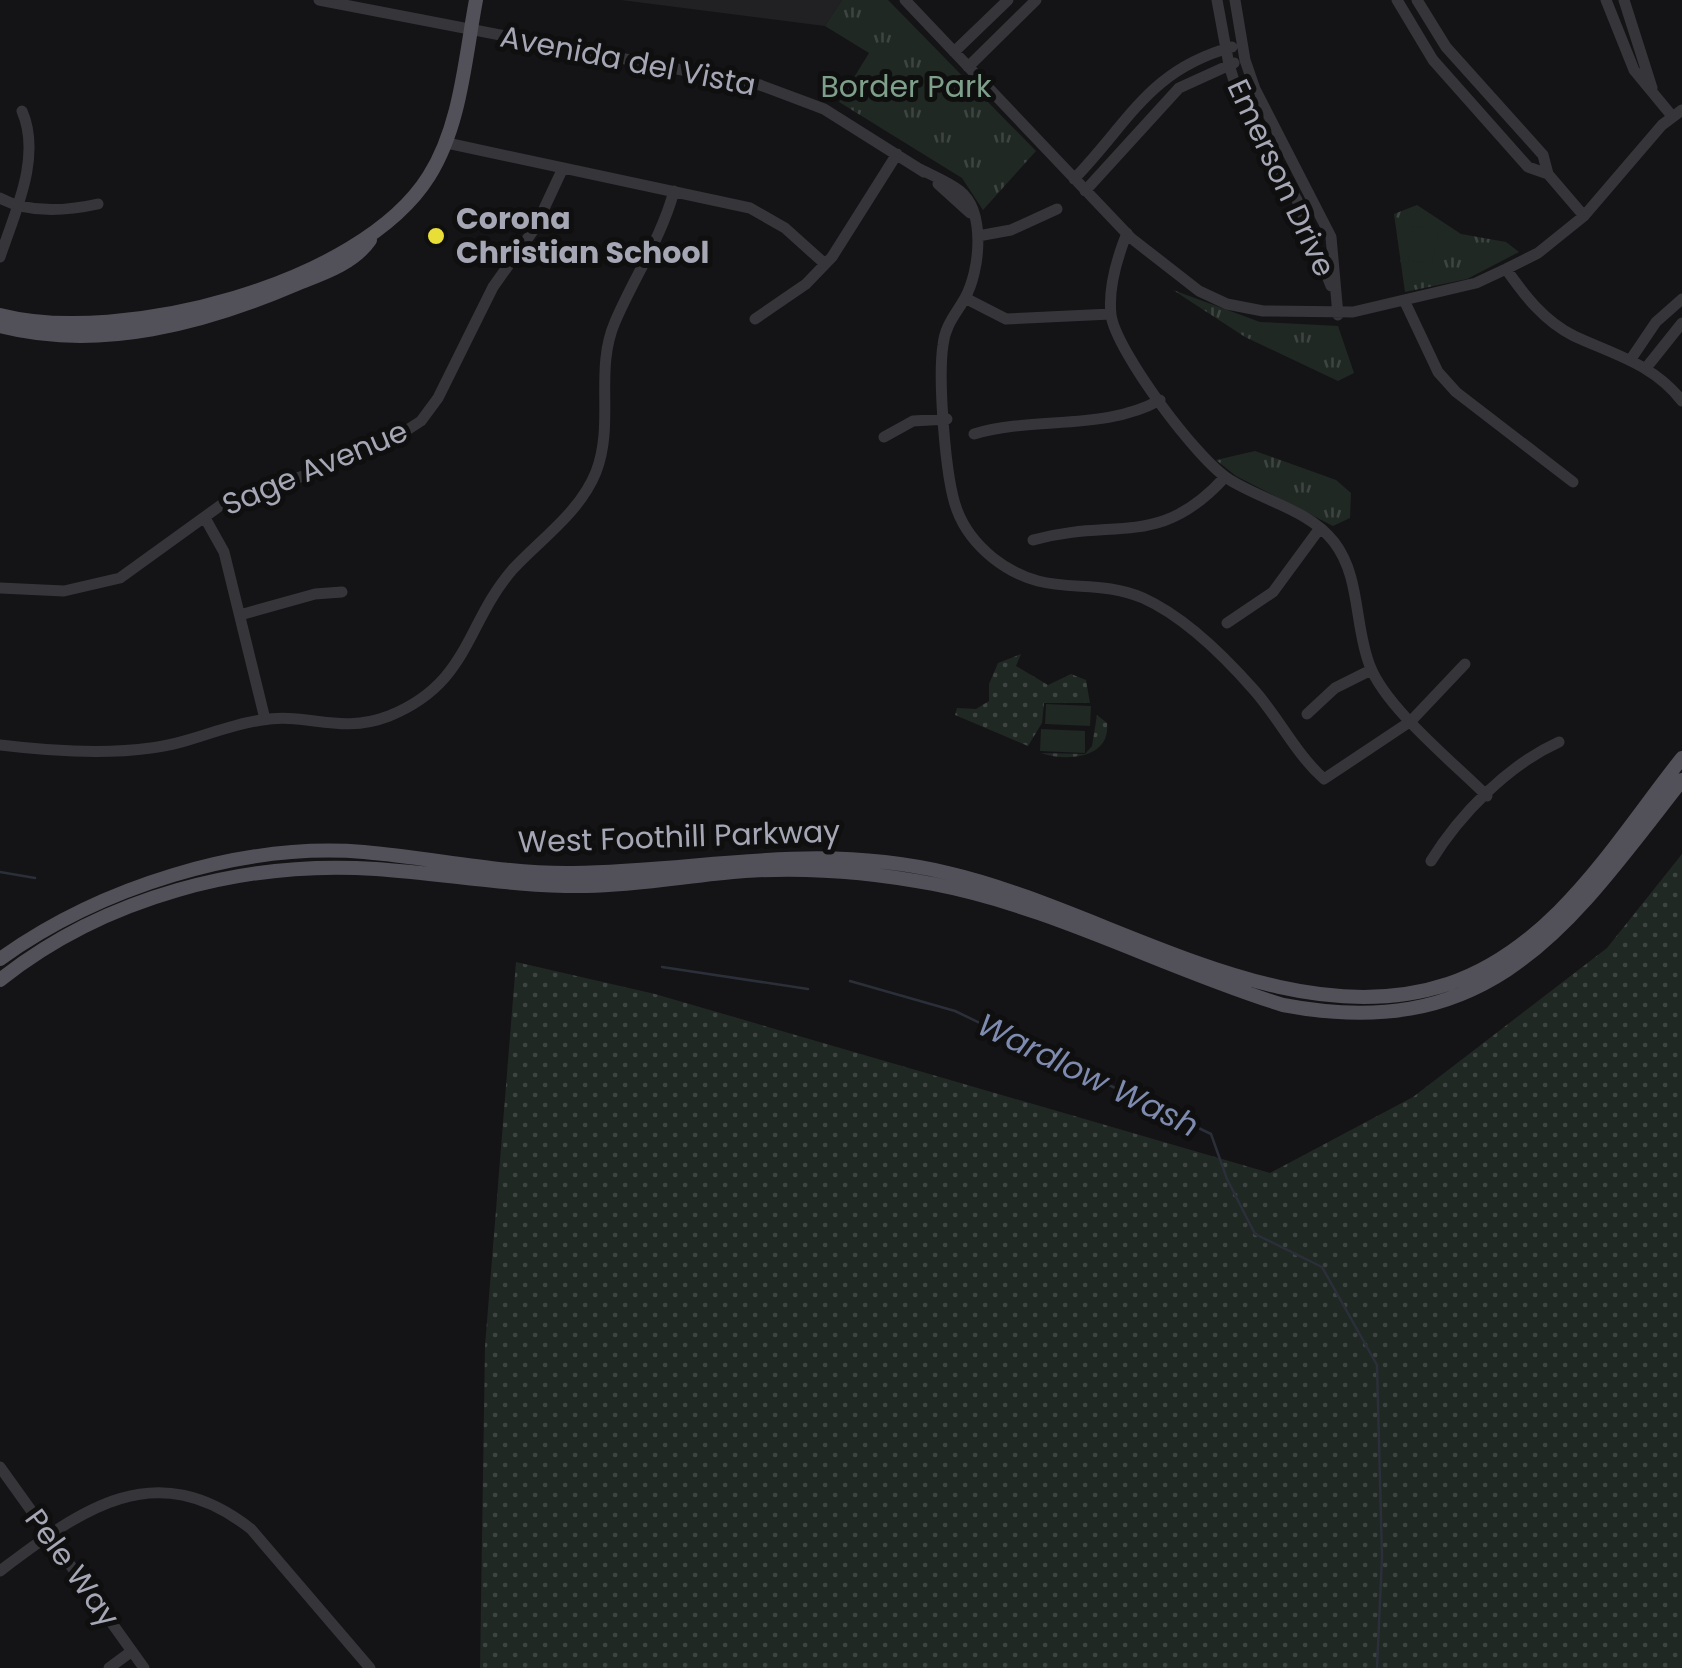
<svg xmlns="http://www.w3.org/2000/svg" width="1682" height="1668" font-family="Poppins,sans-serif">
	<style>
		.built { fill: #212022 }
		.grass { fill: url(#grass-dots) }
		.park { fill: url(#park-tufts) }
		.pitch { fill: #202823 }
		.lines { fill: none; stroke-linecap: round; stroke-linejoin: round }
		.stream { stroke: #2b2f39; stroke-width: 2.5 }
		.minor { stroke: #36353a; stroke-width: 11 }
		.major { stroke: #525159; stroke-width: 14 }
		.poi-dot { fill: #e9dd38; stroke: #0f0f10; stroke-width: 4 }
		.labels { text-anchor: middle; stroke-width: 10; stroke-linejoin: round; paint-order: stroke }
		.street-label { font-size: 30px; fill: #a6a7b5; stroke: #0f0f10 }
		.park-label { font-size: 30px; fill: #7e9f89; stroke: #0f0f10 }
		.poi-label { font-size: 30px; font-weight: bold; fill: #a6a7b5; stroke: #0f0f10; text-anchor: start }
		.water-label { font-size: 32px; font-style: italic; fill: #7e8baf; stroke: #0f0f10 }
	</style>
	<defs>
		<pattern id="grass-dots" width="8" height="8" patternUnits="userSpaceOnUse" patternTransform="scale(2.5)"><rect width="8" height="8" fill="#202823"/><path d="M2 2h.1M6 6h.1" fill="none" stroke="#3d4441" stroke-width="1.8" stroke-linecap="round"/></pattern>
		<pattern id="park-tufts" width="24" height="20" patternUnits="userSpaceOnUse" patternTransform="scale(2.5)"><rect width="24" height="20" fill="#202823"/><path d="M3 7l-1-3M5 7V3M7 7l1-3M15 17l-1-3M17 17v-4M19 17l1-3" fill="none" stroke="#3d4441"/></pattern>
	</defs>
	<rect width="100%" height="100%" fill="#141416"/>
	<path class="built" d="M621,0H842L825,26Z"/>
	<path class="grass" d="M1021,654L1016,666L1048,685L1071,674L1086,680L1090,703H1044L1042,723L1028,746L955,715L957,708L976,709L989,701V684L998,663Z
		M1097,715L1107,723C1111,759 1066,762 1041,753L1085,754L1092,746Z
		M1682,854V1668H480L485,1346L516,962L655,994L1270,1173L1413,1097L1607,948Z"/>
	<path class="park" d="M842,0H888L1036,151L983,210L962,178L839,102L869,53L825,26Z
		M1417,205L1461,234L1506,242L1519,252L1467,279L1405,292L1394,214Z
		M1173,290L1260,322L1338,326L1354,373L1338,381L1245,337Z
		M1255,451L1336,480L1351,493L1350,518L1333,526L1236,476L1216,460Z"/>
	<path class="pitch" d="M1413,226L1438,230L1433,264L1408,260Z
		M1046,704L1091,706L1090,726L1045,724Z
		M1041,729L1085,731V753L1040,751Z"/>
	<g class="lines">
		<path class="stream" d="M0,872L35,878
			M662,967L808,989
			M850,981L955,1011L1211,1134L1227,1179L1255,1234L1322,1267L1377,1365L1382,1557L1377,1668"/>
		<path class="minor" d="M319,0L760,85L824,109L924,172
			M905,0L1131,238L1199,291L1227,304L1263,311L1353,312L1476,283L1506,269L1538,253L1584,216L1662,125L1682,110
			M1217,0L1229,65L1242,106L1297,200L1331,286
			M1235,0L1245,60L1255,89L1331,237L1338,315
			M1397,0L1433,60L1528,167L1548,174
			M1417,0L1446,47L1543,155L1548,174L1584,216
			M1606,0L1634,70L1672,116
			M1624,0L1652,88
			M954,52L1008,0
			M968,67L1036,0
			M447,143L750,208L785,228L825,264
			M920,169C933,176 949,182 960,191C986,212 980,271 965,298C956,314 945,325 943,345C938,378 945,479 957,510C964,529 977,545 993,558C1047,601 1089,575 1143,598C1183,616 1225,657 1254,690C1279,718 1295,753 1324,779L1411,721L1465,664
			M1074,179C1130,121 1149,70 1232,47
			M938,184L970,213
			M1085,191L1179,88L1234,63
			M0,198C29,214 66,211 98,204
			M1127,233C1117,258 1108,288 1111,315C1116,351 1198,461 1230,480C1264,501 1309,510 1334,542C1361,577 1354,626 1370,666C1386,708 1454,763 1487,796
			M978,236L1011,230L1057,209
			M0,257C15,212 42,157 22,111
			M1506,269C1525,296 1544,321 1574,336C1615,355 1653,364 1682,401
			M965,298L1006,319L1111,314
			M1404,300L1438,372L1456,392L1573,482
			M755,319L806,284L832,257L897,154
			M1631,359L1656,322L1682,299
			M1646,368L1682,323
			M974,434C1034,416 1105,431 1160,400
			M884,437L913,421L947,419
			M205,518L224,552L265,719
			M1033,540C1115,517 1159,550 1225,477
			M0,588L64,591L120,578L228,500L322,470L387,443L421,421L438,398L493,287L535,228L563,168
			M240,615L315,594L342,592
			M1227,623L1273,592L1320,528
			M1307,714L1335,688L1371,670
			M0,745C49,751 102,755 151,748C189,744 224,725 262,720C306,712 340,735 389,716C470,683 465,624 513,569C542,538 580,512 596,472C615,423 594,370 615,322C634,277 661,239 674,191
			M1431,861C1460,814 1508,765 1559,742
			M0,1467L144,1668
			M0,1571C82,1509 155,1454 251,1529L370,1668
			M109,1668L132,1651"/>
		<path class="major" d="M0,315C120,346 361,285 429,176C461,125 465,58 476,0
			M0,326C100,352 206,323 299,283C325,273 354,263 370,240
			M0,959C99,888 241,842 364,852C434,858 502,874 573,873C707,871 812,841 948,873C1108,910 1285,1038 1448,984C1555,948 1616,841 1682,758
			M0,980C104,897 245,860 376,869C447,874 516,887 587,886C640,885 692,875 745,871C808,867 871,872 933,884C1054,907 1166,969 1283,1005C1492,1045 1568,926 1682,780"/>
	</g>
	<circle class="poi-dot" cx="436" cy="236" r="10"/>
	<g class="labels">
		<g class="street-label">
			<text transform="translate(628 61) rotate(11)" y="10">Avenida del Vista</text>
			<text transform="translate(1281 178) rotate(65)" y="10">Emerson Drive</text>
			<text transform="translate(315 468) rotate(-23)" y="10">Sage Avenue</text>
			<text transform="translate(679 837) rotate(-2)" y="10">West Foothill Parkway</text>
			<text transform="translate(72 1568) rotate(54)" y="10">Pele Way</text>
		</g>
		<g class="park-label">
			<text x="906" y="97">Border Park</text>
		</g>
		<g class="poi-label">
			<text x="456" y="229">Corona<tspan x="456" dy="34">Christian School</tspan></text>
		</g>
		<g class="water-label">
			<text transform="translate(1088 1075) rotate(26)" y="11">Wardlow Wash</text>
		</g>
	</g>
</svg>
